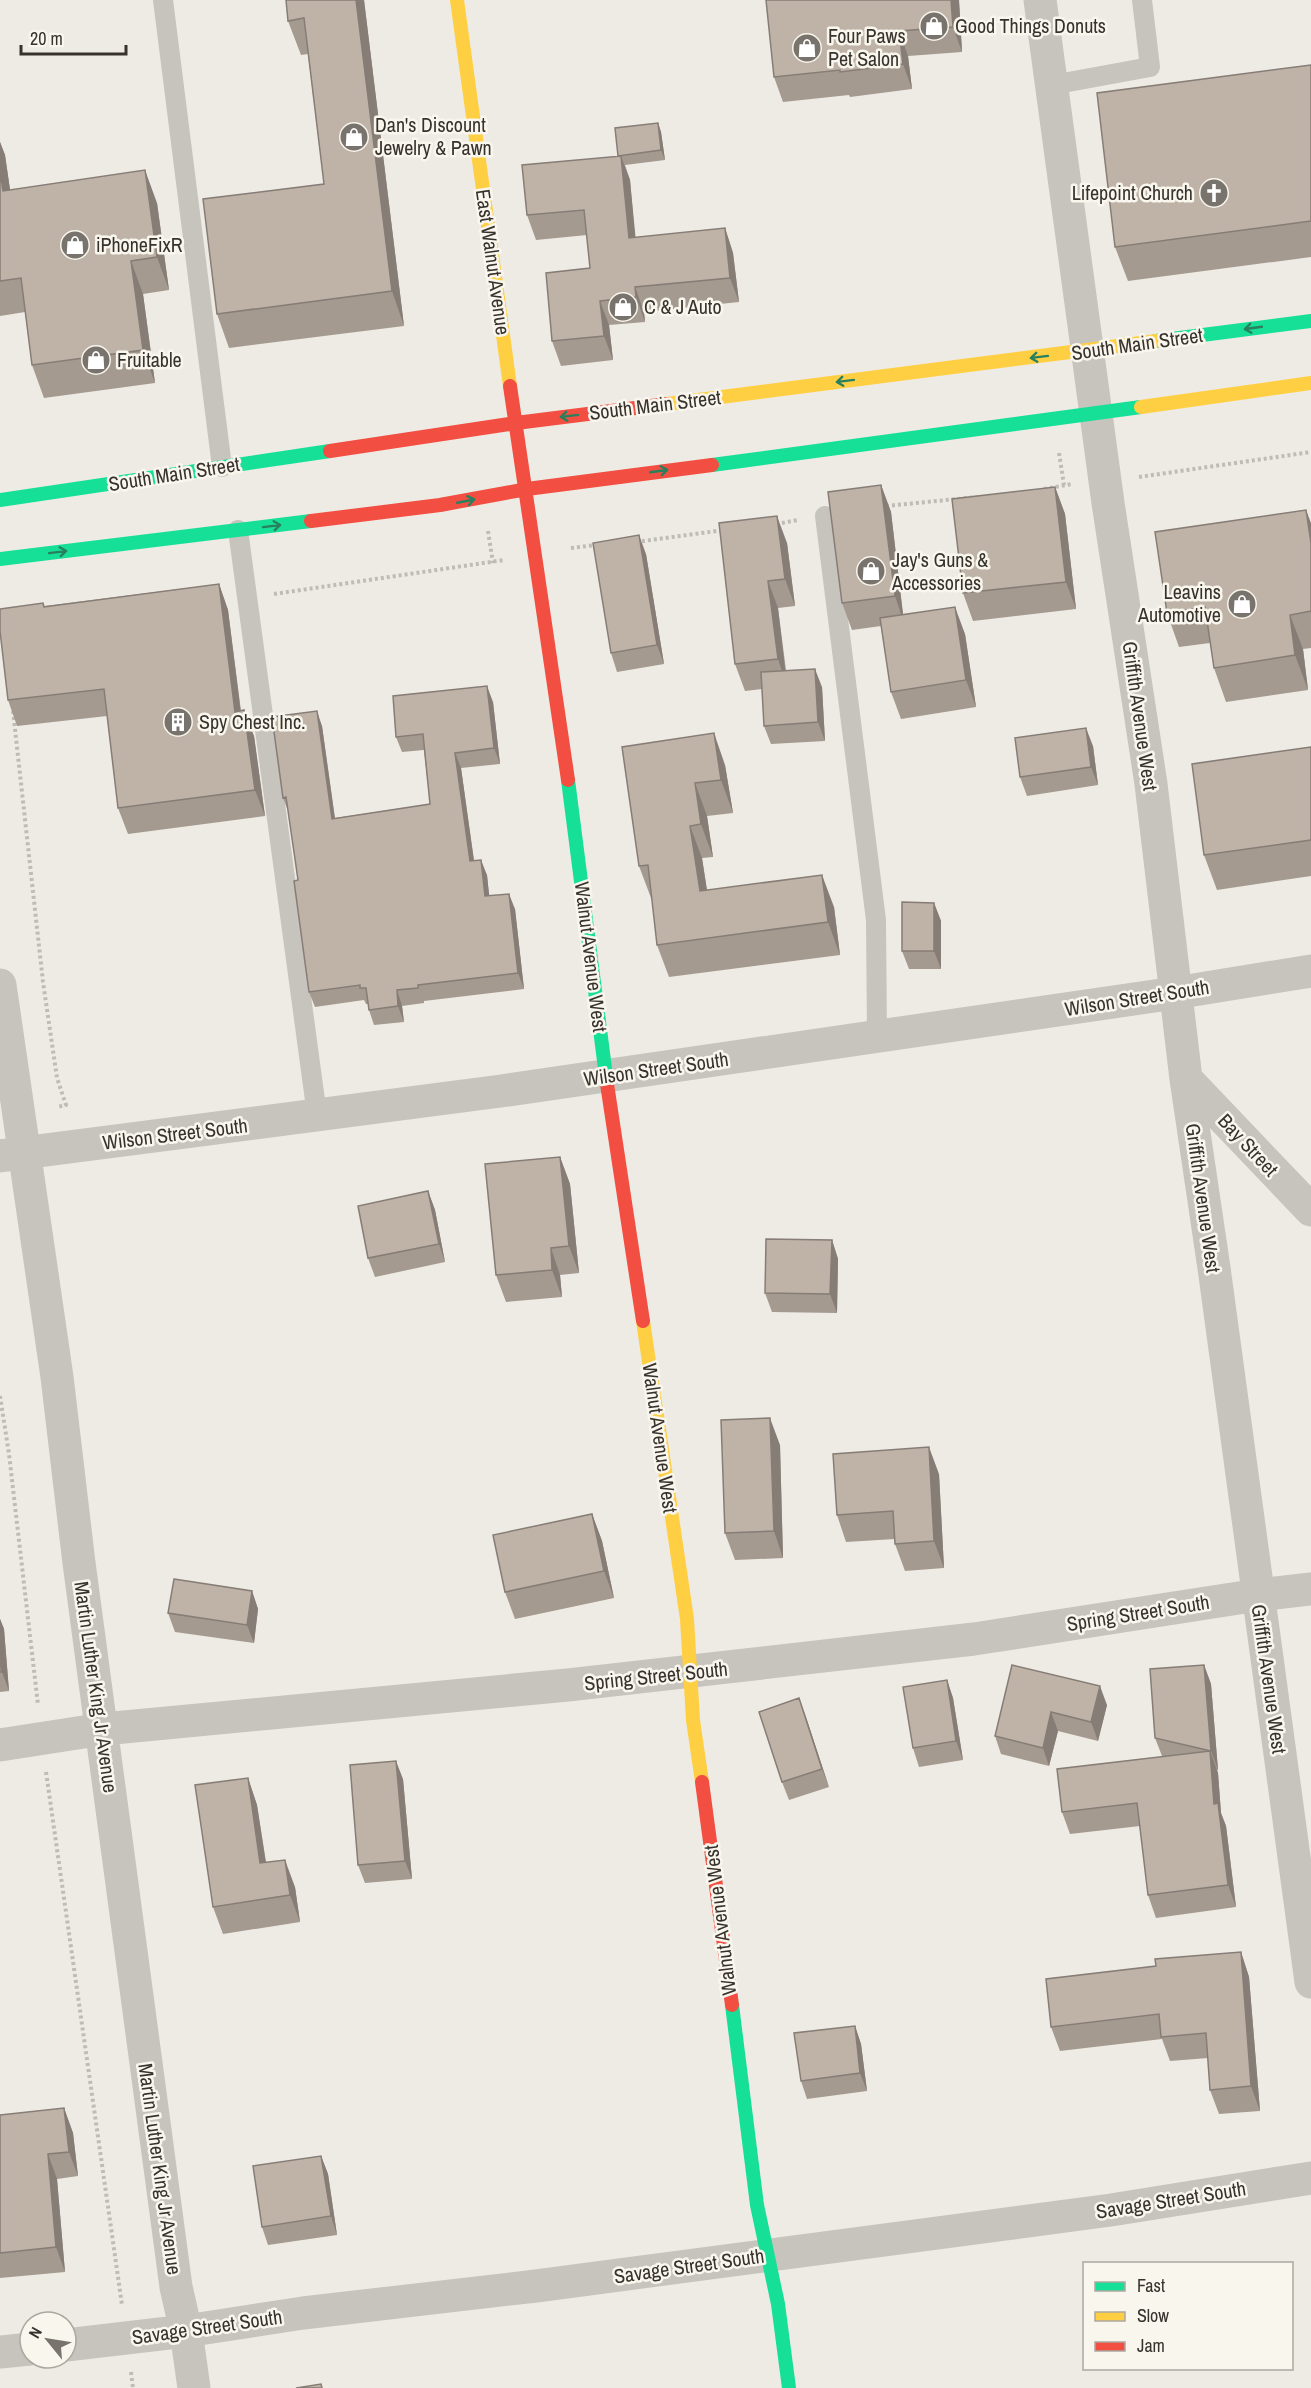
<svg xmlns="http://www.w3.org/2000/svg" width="1311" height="2388" font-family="'Archivo Narrow',sans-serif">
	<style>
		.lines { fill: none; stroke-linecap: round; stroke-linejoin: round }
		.path { stroke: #bfbcb6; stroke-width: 4; stroke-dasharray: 3 3; stroke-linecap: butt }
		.lane { stroke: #c7c3bd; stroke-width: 20 }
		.street { stroke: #c7c3bd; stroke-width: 33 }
		.fast { stroke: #16e098; stroke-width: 14 }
		.slow { stroke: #ffcf43; stroke-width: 14 }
		.jam { stroke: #f24e42; stroke-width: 14 }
		.wall { fill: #a49a90 }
		.shaded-wall { fill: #867d76 }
		.building { fill: #bfb3a8; stroke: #867d76; stroke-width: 1.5 }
		.oneway { stroke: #29805d }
		.labels { text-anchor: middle; stroke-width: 5; stroke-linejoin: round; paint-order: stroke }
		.poi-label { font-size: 20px; fill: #38322c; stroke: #f9f6ed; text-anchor: start }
		.street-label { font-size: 20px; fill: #38322c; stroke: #f9f6ed }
	</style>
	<rect width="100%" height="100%" fill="#eeebe4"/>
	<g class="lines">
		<path class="path" d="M1059,453L1064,485
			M1139,477L1311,452
			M1044,489L1072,484
			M886,506L977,497
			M776,524L798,520
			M488,531L493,563
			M636,542L724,530
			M571,548L596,545
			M274,594L504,560
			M13,711L43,982L57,1078L66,1105L57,1107
			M0,1396L9,1454L38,1705
			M46,1772L122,2305
			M131,2372L133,2388"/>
		<path class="lane" d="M163,0L222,467
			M1052,85L1150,67L1142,0
			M825,516L876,920L877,1036
			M238,530L317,1115"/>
		<path class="street" d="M1040,0L1108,503L1151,784L1186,1079L1214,1268L1311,1982
			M0,985L57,1377L79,1563L176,2287L186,2331L194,2388
			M1186,1079L1311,1210
			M0,1156L501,1091L1175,993L1311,971
			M0,1745L103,1729L568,1685L974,1639L1258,1595L1311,1589
			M66,2345L186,2331L303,2313L536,2286L1111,2210L1311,2178
			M0,2352L30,2349"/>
		<path class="fast" d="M1156,341L1311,321
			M712,465L1141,407
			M0,500L330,451
			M0,559L311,521
			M568,780L607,1084
			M732,2005L757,2205L778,2304L789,2388"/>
		<path class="slow" d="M457,0L510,386
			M667,404L1156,341
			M1141,407L1311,383
			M643,1321L687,1619L693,1720L702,1782"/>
		<path class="jam" d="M510,386L568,780
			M330,451L516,423L667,404
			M311,521L440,505L527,489L712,465
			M607,1084L643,1321
			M702,1782L732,2005"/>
	</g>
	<path class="wall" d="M364,0L404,326L229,348L217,314L324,184L308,54L301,55L288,21Z
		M959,0L962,52L908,56L912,89L850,97L849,95L783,102L774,77Z
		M1311,65V257L1128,281L1115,247Z
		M658,123L661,132L665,160L625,165L630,180L635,238L725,228L733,253L739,302L644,312L645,322L609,325L613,360L561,366L552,341L590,268L587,235L536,240L527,215L618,156Z
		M0,142L5,155L10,190L157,203L169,290L143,294L155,383L44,398L32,365L25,312L0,316Z
		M881,485L891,512L903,614L965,634L976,707L901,719L891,692L881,626L852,630L842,603Z
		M1055,487L1065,514L1076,609L973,621L963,593Z
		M719,523L787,543L795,606L778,608L786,670L822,687L825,741L771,744L764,726L762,689L745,691L735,664Z
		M1311,523V648L1303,649L1308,690L1226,702L1214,668L1210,643L1179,647L1167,613Z
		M646,554L664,664L617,672L611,653Z
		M219,584L228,610L241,711L254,736L265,816L128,834L118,808L107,716L17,726L8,700L43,603L44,606Z
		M493,702L500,764L461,768L474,860L487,875L489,896L515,909L524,989L424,1001V1003L402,1006L404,1022L374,1025L369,1010L368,1004H366L364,1000L315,1007L309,992L298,880L288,811L283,798L322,726L335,818L430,804L424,750L402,752L396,737Z
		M1093,746L1098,785L1027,796L1020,777Z
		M622,747L725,765L733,813L707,816L713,857L702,858L707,890L834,907L840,955L669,977L657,945L652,898H651L639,866Z
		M1311,747V876L1217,890L1204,855Z
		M934,903L941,921V969H909L902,951Z
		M560,1157L570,1184L579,1273L560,1275L562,1297L506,1302L496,1275Z
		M428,1191L435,1210L445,1262L375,1277L368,1258Z
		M832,1240L838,1259L837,1313L772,1312L765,1293Z
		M780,1445L783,1558L735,1560L725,1533Z
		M939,1474L944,1568L905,1571L895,1544V1539L846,1542L837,1515Z
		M592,1514L602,1541L614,1598L515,1619L505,1592Z
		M252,1591L258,1609L254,1643L175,1632L168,1613Z
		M0,1619L4,1629L9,1691L0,1692Z
		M1012,1665L1107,1705L1098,1741L1058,1731L1049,1766L1001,1754L995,1736Z
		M1204,1665L1211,1684L1218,1770H1217L1218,1773L1221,1813L1226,1826L1236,1907L1156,1918L1148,1895L1140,1826L1070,1834L1062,1812L1162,1756L1155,1738Z
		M947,1680L953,1698L963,1760L919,1767L913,1748Z
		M799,1698L829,1787L789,1800L782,1782Z
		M248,1778L257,1805L266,1862L295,1887L300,1922L223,1934L213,1907Z
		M403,1779L412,1879L365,1883L358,1865Z
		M1241,1952L1249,1977L1260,2111L1219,2114L1210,2090L1208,2058L1170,2061L1162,2039L1060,2051L1051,2027L1156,1966Z
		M855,2026L861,2044L867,2091L807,2099L801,2081Z
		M64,2108L73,2133L78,2176L57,2179L65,2272L0,2278V2115Z
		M321,2156L328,2174L337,2235L268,2245L262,2227Z"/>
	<path class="shaded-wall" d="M356,0H364L404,326L392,291Z
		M951,0H959L962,52L953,27Z
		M899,31L908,56L912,89L903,64Z
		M658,123L661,132L665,160L661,150Z
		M0,142L5,155L15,224L3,191L0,171Z
		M621,156L630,180L638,263L629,238Z
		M145,170L157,203L169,290L157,257Z
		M725,228L733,253L739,302L730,278Z
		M131,261L143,294L155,383L143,350Z
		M635,287L644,312L645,322L636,297Z
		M600,301L609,325L613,360L604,336Z
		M881,485L891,512L904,623L895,596Z
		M1055,487L1065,514L1076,609L1066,582Z
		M1306,510L1311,523V543Z
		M777,516L787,543L795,606L785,579Z
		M639,535L646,554L664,664L657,645Z
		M768,581L778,608L787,686L778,659Z
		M219,584L228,610L244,738L235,712Z
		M955,607L965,634L976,707L966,680Z
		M1290,615L1303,649L1308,690L1295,655Z
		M815,669L822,687L825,741L818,722Z
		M487,686L493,702L500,764L494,748Z
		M244,710L254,736L265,816L255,790Z
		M317,711L322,726L337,834L332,819Z
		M1086,728L1093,746L1098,785L1091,767Z
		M714,733L725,765L733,813L721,780Z
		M455,753L461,768L476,876L470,861Z
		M695,783L707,816L713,857L701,824Z
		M690,826L702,858L712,924L700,891Z
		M481,860L487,875L491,912L485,896Z
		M822,875L834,907L840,955L828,922Z
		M509,894L515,909L524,989L518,973Z
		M934,903L941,921V969L934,951Z
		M397,990L402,1006L404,1022L398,1006Z
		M560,1157L570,1184L579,1273L569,1246Z
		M428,1191L435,1210L445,1262L439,1244Z
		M832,1240L838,1259L837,1313L830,1294Z
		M551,1248L560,1275L562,1297L552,1270Z
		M770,1418L780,1445L783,1558L774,1531Z
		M929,1447L939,1474L944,1568L934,1541Z
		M592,1514L602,1541L614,1598L604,1571Z
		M252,1591L258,1609L254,1643L247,1625Z
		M0,1619L4,1629L9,1691L2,1672L0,1647Z
		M1204,1665L1211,1684L1218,1770L1211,1751Z
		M947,1680L953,1698L963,1760L956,1741Z
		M1100,1686L1107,1705L1098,1741L1091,1722Z
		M799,1698L806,1717L829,1787L822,1769Z
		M1051,1712L1058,1731L1049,1766L1043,1748Z
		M1210,1751L1218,1773L1221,1813L1226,1826L1236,1907L1228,1885L1214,1804Z
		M396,1761L403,1779L412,1879L405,1861Z
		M248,1778L257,1805L270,1890L260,1863Z
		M285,1860L295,1887L300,1922L290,1895Z
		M1241,1952L1249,1977L1260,2111L1251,2086Z
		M855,2026L861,2044L867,2091L860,2073Z
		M64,2108L73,2133L78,2176L69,2152Z
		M48,2154L57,2179L65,2272L56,2247Z
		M321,2156L328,2174L337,2235L331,2216Z"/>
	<path class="building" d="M286,0H356L392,291L217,314L203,199L324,184L304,18L288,21Z
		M766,0H951L953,27L899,31L903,64L840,72V70L774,77Z
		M1311,65V221L1115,247L1097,93Z
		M658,123L661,150L618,156L615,128Z
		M621,156L629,238L725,228L730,278L635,287L636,297L600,301L604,336L552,341L546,273L590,268L584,210L527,215L522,165Z
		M145,170L157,257L131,261L143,350L32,365L21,278L0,281V171L3,191Z
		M881,485L895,596L842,603L828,492Z
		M1055,487L1066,582L963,593L952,499Z
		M1306,510L1311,543V611L1290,615L1295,655L1214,668L1205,607L1167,613L1155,532Z
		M777,516L785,579L768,581L778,659L735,664L719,523Z
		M639,535L657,645L611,653L593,543Z
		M219,584L235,712L244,710L255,790L118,808L104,689L8,700L0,631V609L43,603L44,607Z
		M955,607L966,680L891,692L880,618Z
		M815,669L818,722L764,726L761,672Z
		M487,686L494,748L455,753L470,861L481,860L485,896L509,894L518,973L418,985V988L397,990L398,1006L369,1010L366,988H360V985L309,992L294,881L298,880L286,797L283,798L272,717L317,711L332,819L430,804L423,734L396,737L393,696Z
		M1086,728L1091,767L1020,777L1015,738Z
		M714,733L721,780L695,783L701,824L690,826L700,891L822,875L828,922L657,945L648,865L639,866L622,747Z
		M1311,747V840L1204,855L1192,764Z
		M902,902L934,903V951H902Z
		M560,1157L569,1246L551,1248L552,1270L496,1275L485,1164Z
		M428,1191L439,1244L368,1258L358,1206Z
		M766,1239L832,1240L830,1294L765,1293Z
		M770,1418L774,1531L725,1533L721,1420Z
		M929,1447L934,1541L895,1544L893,1511L837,1515L833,1454Z
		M592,1514L604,1571L505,1592L493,1535Z
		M174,1579L252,1591L247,1625L168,1613Z
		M0,1647L2,1672H0Z
		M1012,1665L1100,1686L1091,1722L1051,1712L1043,1748L995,1736Z
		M1204,1665L1211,1751L1155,1738L1150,1669Z
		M947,1680L956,1741L913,1748L903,1687Z
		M799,1698L822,1769L782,1782L759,1712Z
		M1210,1751L1214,1804L1218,1803L1228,1885L1148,1895L1137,1803L1062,1812L1057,1769Z
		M396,1761L405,1861L358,1865L350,1765Z
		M248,1778L260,1863L285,1860L290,1895L213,1907L195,1785Z
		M1241,1952L1251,2086L1210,2090L1206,2033L1161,2037L1159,2014L1051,2027L1046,1979L1156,1966L1155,1959Z
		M855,2026L860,2073L801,2081L794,2033Z
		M64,2108L69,2152L48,2154L56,2247L0,2253V2115Z
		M321,2156L331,2216L262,2227L253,2166Z
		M321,2384L322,2388H296Z"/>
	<defs><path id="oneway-shaft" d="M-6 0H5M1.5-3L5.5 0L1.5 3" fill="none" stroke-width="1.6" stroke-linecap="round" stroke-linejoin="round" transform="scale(1.5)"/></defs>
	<g class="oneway">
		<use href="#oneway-shaft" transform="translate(1253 328) rotate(172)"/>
		<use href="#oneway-shaft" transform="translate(1039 357) rotate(173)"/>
		<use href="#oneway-shaft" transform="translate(845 381) rotate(173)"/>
		<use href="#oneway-shaft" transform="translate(569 416) rotate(173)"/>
		<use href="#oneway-shaft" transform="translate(659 471) rotate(-8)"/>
		<use href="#oneway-shaft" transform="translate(466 501) rotate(-11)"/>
		<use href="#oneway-shaft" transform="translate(272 526) rotate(-7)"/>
		<use href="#oneway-shaft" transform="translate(58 552) rotate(-7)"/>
	</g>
	<defs>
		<g id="shop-disc" transform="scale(1.5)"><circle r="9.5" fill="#78736c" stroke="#f9f6ed"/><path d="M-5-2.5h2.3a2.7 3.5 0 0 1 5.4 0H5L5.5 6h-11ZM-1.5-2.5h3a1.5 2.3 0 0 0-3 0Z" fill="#fff"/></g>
		<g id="church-disc" transform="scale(1.5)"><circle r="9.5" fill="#78736c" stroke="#f9f6ed"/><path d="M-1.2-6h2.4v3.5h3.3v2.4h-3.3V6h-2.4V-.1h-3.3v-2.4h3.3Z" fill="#fff"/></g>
		<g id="building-disc" transform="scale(1.5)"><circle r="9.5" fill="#78736c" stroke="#f9f6ed"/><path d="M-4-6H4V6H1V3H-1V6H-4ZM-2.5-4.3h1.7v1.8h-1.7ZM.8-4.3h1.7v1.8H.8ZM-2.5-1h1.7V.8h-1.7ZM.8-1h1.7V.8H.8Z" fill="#fff"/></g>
	</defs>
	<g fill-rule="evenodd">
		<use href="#shop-disc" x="934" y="26"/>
		<use href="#shop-disc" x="807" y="48"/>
		<use href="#shop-disc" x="354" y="137"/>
		<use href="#church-disc" x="1214" y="193"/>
		<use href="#shop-disc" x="75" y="245"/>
		<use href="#shop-disc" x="623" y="307"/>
		<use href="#shop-disc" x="96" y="360"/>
		<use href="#shop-disc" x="871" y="571"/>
		<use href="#shop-disc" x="1242" y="604"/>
		<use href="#building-disc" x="178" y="722"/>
	</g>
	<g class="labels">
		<g class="poi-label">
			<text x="955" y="33">Good Things Donuts</text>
			<text x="828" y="43">Four Paws<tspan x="828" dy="23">Pet Salon</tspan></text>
			<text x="375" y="132">Dan's Discount<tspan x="375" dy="23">Jewelry &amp; Pawn</tspan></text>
			<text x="1193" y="200" text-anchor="end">Lifepoint Church</text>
			<text x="96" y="252">iPhoneFixR</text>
			<text x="644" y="314">C &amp; J Auto</text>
			<text x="117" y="367">Fruitable</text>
			<text x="892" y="567">Jay's Guns &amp;<tspan x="892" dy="23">Accessories</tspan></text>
			<text x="1221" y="599" text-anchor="end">Leavins<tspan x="1221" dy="23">Automotive</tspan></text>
			<text x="199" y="729">Spy Chest Inc.</text>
		</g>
		<g class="street-label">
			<text transform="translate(493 262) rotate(82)" y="7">East Walnut Avenue</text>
			<text transform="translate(1137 344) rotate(-8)" y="7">South Main Street</text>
			<text transform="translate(655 405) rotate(-7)" y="7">South Main Street</text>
			<text transform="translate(174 474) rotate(-9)" y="7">South Main Street</text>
			<text transform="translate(1140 716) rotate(82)" y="7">Griffith Avenue West</text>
			<text transform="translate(591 957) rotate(83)" y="7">Walnut Avenue West</text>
			<text transform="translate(1137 998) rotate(-9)" y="7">Wilson Street South</text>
			<text transform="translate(656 1069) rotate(-8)" y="7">Wilson Street South</text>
			<text transform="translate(175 1134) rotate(-7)" y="7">Wilson Street South</text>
			<text transform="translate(1248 1145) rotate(47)" y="7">Bay Street</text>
			<text transform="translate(1203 1198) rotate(82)" y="7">Griffith Avenue West</text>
			<text transform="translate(660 1438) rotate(82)" y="7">Walnut Avenue West</text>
			<text transform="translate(1138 1613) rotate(-9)" y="7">Spring Street South</text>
			<text transform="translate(656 1676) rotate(-6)" y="7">Spring Street South</text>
			<text transform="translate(1269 1679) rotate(82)" y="7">Griffith Avenue West</text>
			<text transform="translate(96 1687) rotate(82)" y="7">Martin Luther King Jr Avenue</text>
			<text transform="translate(720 1920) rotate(-97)" y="7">Walnut Avenue West</text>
			<text transform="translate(160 2169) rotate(82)" y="7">Martin Luther King Jr Avenue</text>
			<text transform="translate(1171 2200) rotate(-9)" y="7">Savage Street South</text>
			<text transform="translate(689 2266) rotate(-8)" y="7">Savage Street South</text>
			<text transform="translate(207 2327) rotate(-8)" y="7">Savage Street South</text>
		</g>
	</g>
	<rect x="1083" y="2262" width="210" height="108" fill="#f9f6ed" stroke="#aca8a0" stroke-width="1.5"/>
	<rect x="1095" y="2282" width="30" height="9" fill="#16e098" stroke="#aca8a0" stroke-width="1.5"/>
	<text x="1137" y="2292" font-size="18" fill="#38322c">Fast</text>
	<rect x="1095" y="2312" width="30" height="9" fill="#ffcf43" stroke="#aca8a0" stroke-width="1.5"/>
	<text x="1137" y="2322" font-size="18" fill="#38322c">Slow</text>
	<rect x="1095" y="2342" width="30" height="9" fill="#f24e42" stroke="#aca8a0" stroke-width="1.5"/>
	<text x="1137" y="2352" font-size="18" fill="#38322c">Jam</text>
	<g transform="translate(48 2340) rotate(300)"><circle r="28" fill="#f9f6ed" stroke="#aca8a0" stroke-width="1.5"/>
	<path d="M0-4.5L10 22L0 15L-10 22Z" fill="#78736c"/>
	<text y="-9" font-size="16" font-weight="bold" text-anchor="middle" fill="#38322c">N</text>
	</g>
	<path d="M21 45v9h105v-9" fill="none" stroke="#38322c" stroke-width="3"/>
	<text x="30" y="45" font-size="18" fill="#38322c" stroke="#f9f6ed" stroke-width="4.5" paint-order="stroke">20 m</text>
</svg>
